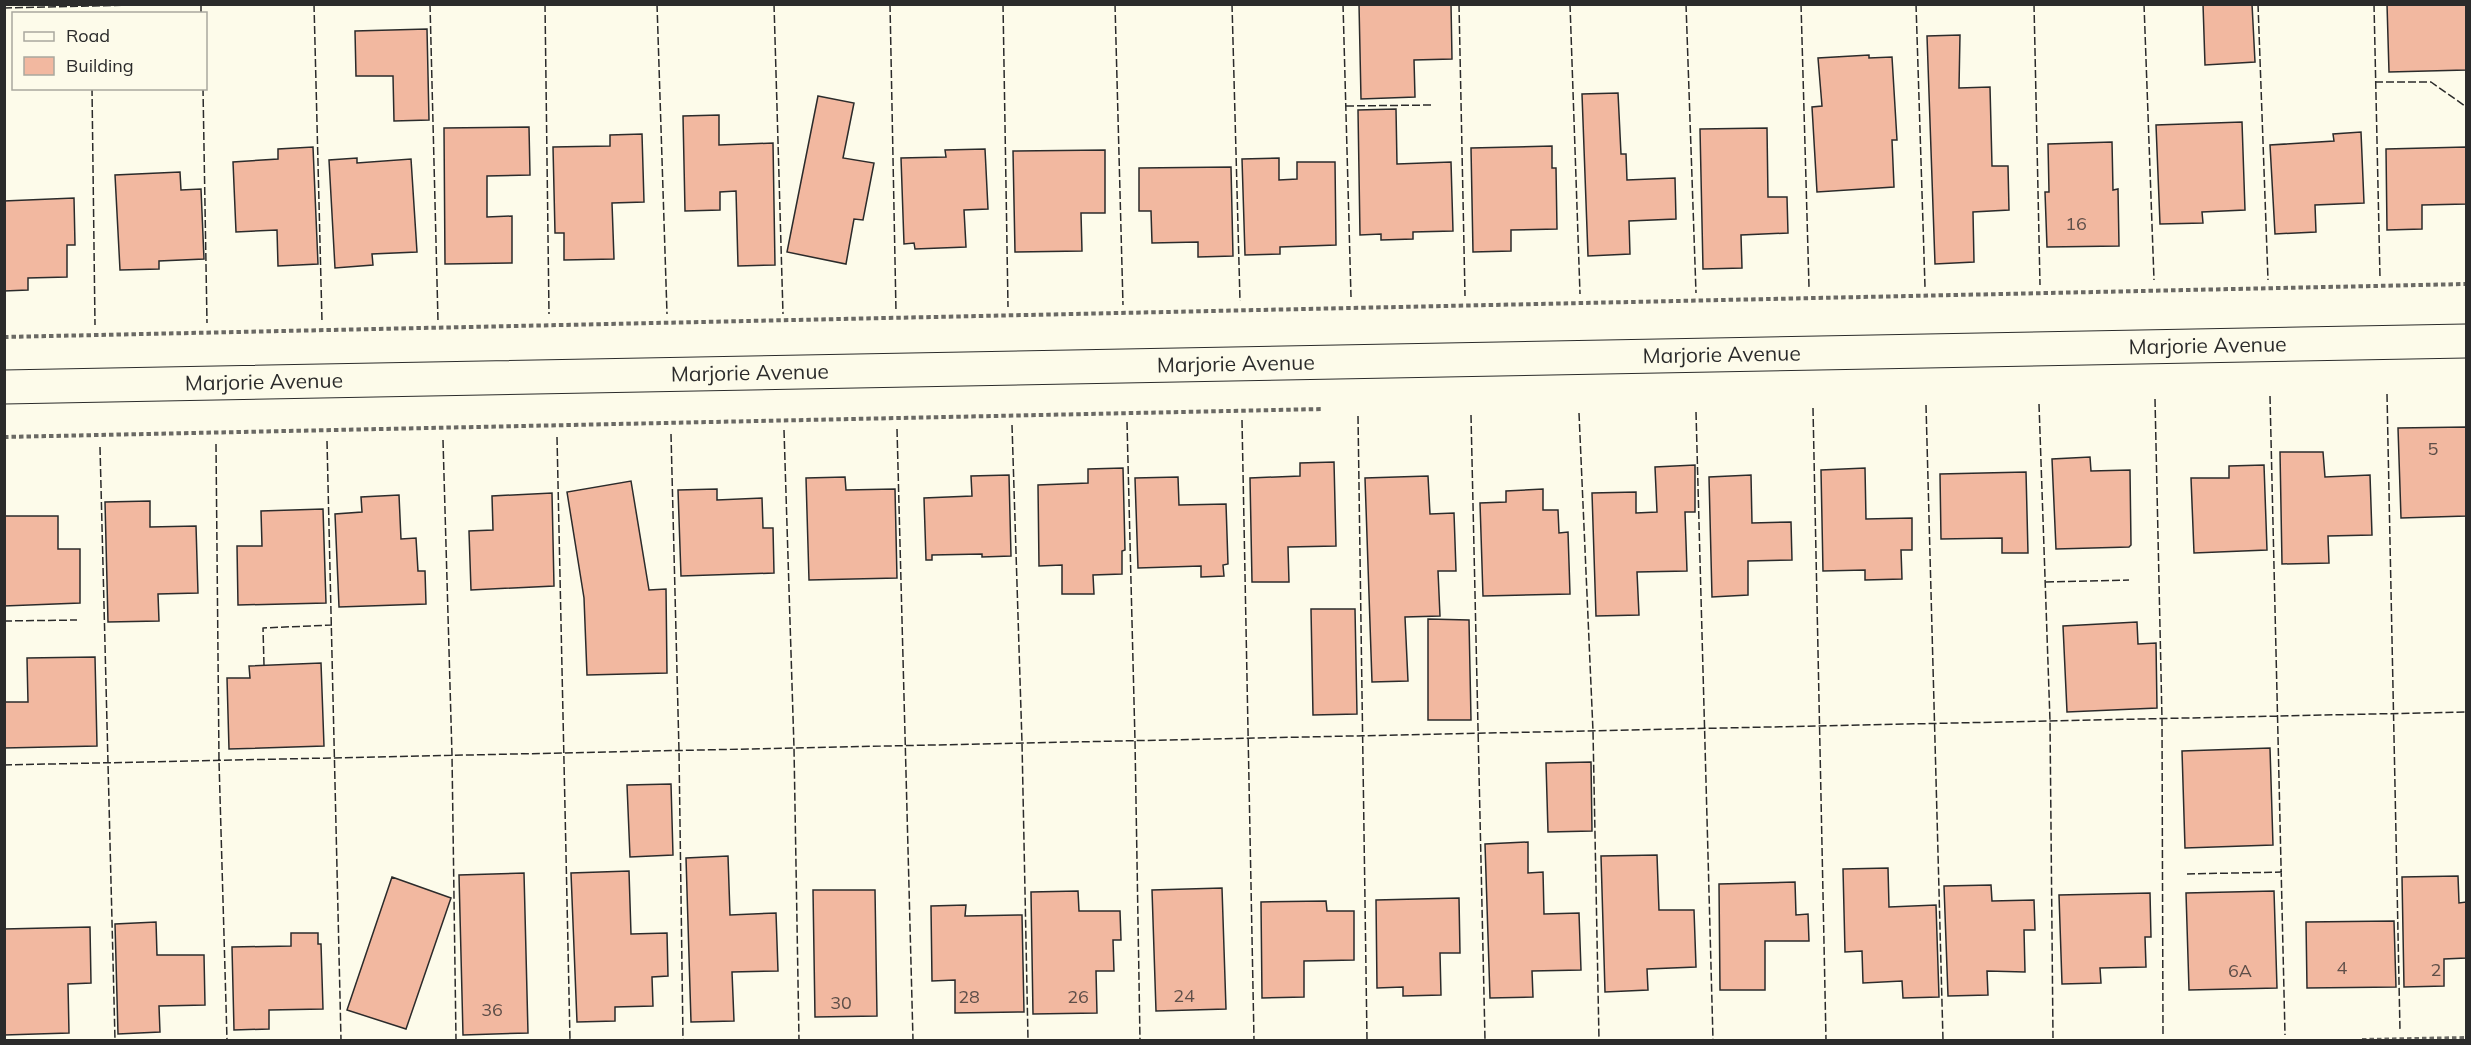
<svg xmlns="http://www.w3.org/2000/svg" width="2471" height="1045" font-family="Mulish,sans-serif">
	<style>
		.building { fill: #f2b8a0; stroke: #2b2b2b; stroke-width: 1.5 }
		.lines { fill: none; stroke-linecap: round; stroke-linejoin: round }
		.street-casing { stroke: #2b2b2b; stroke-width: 35 }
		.path { stroke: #6a6964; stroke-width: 4; stroke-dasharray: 4.5 3; stroke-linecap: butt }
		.street { stroke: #fdfbea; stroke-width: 33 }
		.fence { stroke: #2b2b2b; stroke-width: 1.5; stroke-dasharray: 8 3; stroke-linecap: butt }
		.labels { text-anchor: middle; stroke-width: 4.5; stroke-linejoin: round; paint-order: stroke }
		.number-label { font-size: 18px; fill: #5d4e48 }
		.street-label { font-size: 21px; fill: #2b2b2b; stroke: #fdfbea }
	</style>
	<rect width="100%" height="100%" fill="#fdfbea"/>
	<path class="building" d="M1359,4H1451L1452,59L1414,60L1415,97L1361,99Z
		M2203,4H2252L2255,62L2205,65Z
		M2387,4H2466V70L2389,72Z
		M427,29L429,120L394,121L393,76H356L355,31Z
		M1960,35L1959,88L1990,87L1992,166H2008L2009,210L1973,212L1974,262L1935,264L1927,36Z
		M1869,55V58L1892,57L1897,140H1892L1894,187L1817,192L1812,107L1822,106L1818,58Z
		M1618,93L1621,154H1626L1627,180L1675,178L1676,219L1629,221L1630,254L1588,256L1582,94Z
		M818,96L854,103L843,158L874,163L863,220L854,219L846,264L787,252Z
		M1396,109L1397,164L1451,162L1453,231L1413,232V239L1381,240V234L1360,235L1358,110Z
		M719,115V145L773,143L775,265L738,266L736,191L720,192V210L685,211L683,116Z
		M2242,122L2245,210L2202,212L2203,223L2160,224L2156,125Z
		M529,127L530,175L487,176V217L512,216V263L445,264L444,128Z
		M1767,128L1768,197H1787L1788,233L1741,235L1742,268L1703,269L1700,129Z
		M2361,132L2364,203L2315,205L2316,232L2275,234L2270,145L2334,141L2333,134Z
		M642,134L644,202L612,203L614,259L564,260V233H555L553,147L610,146V135Z
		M2112,142L2113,190L2118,189L2119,246L2047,247L2045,192H2049L2048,144Z
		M1552,146V168H1556L1557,229L1511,230V251L1473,252L1471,148Z
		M313,147L318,264L278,266L277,230L236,232L233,162L278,159V149Z
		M2466,147V204L2422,205V229L2387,230L2386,149Z
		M985,149L988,209L964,210L966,247L915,249L914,243L904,244L901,158L946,157L945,150Z
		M1105,150V213H1081L1082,251L1015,252L1013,151Z
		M357,158V163L411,159L417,252L372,254L373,265L335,268L329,160Z
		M1279,158V180L1297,179V162H1335L1336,245L1280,247V254L1245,255L1242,159Z
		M1231,167L1233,256L1198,257V242L1152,243L1151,211H1139V168Z
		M180,172L181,190L201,189L204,259L159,261V269L120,270L115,175Z
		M74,198L75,245H67V277L28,278V290L4,291V201Z
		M2466,427V516L2401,518L2398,428Z
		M2280,452H2323L2325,477L2370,475L2372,535L2328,536L2329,563L2282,564Z
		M2090,457L2091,471L2130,470L2131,545L2129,547L2056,549L2052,459Z
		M1334,462L1336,546L1288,547L1289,582H1252L1250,478L1300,476V463Z
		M1695,465V512H1685L1687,571L1637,572L1639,615L1596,616L1592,493L1636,492V513L1657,512L1655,467Z
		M2264,465L2267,550L2194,553L2191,478H2229V466Z
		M1123,468L1125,550L1122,551V574L1093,575L1094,594H1062V565L1039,566L1038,485L1088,483V469Z
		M1865,468L1866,519L1912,518V550H1901L1902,579L1865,580V570L1823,571L1821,470Z
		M2026,472L2028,553H2002V538L1941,539L1940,474Z
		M1009,475L1011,556L982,557V554L932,555V560H926L924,498L972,496L971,476Z
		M1751,475L1752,523L1791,522L1792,560L1748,561V595L1712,597L1709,477Z
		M1428,476L1430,514L1454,513L1456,571H1438L1440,616L1405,617L1408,681L1372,682L1365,478Z
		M845,477L846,490L895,489L897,578L809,580L806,478Z
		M1178,477L1179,505L1226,504L1228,564L1223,565L1224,576L1201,577V566L1138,568L1135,478Z
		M631,481L649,590L666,589L667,673L587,675L584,598L567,492Z
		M717,489V500L762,498L763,528H773L774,573L681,576L678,490Z
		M1543,489V510H1558L1559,533L1568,532L1570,594L1483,596L1480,503L1506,502V491Z
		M552,493L554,586L471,590L469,531L493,530L492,496Z
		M399,495L401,539L416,538L418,571H425L426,604L339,607L335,514L362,512L361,497Z
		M150,501V527L196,526L198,593L158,594L159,621L108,622L105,502Z
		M323,509L326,603L238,605L237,546H262L261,511Z
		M4,516H58V549H80V603L4,606Z
		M1311,609H1355L1357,714L1313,715Z
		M1428,619L1469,620L1471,720H1428Z
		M2137,622L2138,644L2156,643L2157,708L2067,712L2063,626Z
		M95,657L97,746L4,748V702H28L27,658Z
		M321,663L324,746L229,749L227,678H250L249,666Z
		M2270,748L2273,845L2185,848L2182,751Z
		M1591,762L1592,831L1548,832L1546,763Z
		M671,784L673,855L630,857L627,785Z
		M1528,842V873L1543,872L1544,914L1579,913L1581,970L1532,971L1533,997L1490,998L1485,844Z
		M1657,855L1659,910H1694L1696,967L1647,969L1648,990L1605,992L1601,856Z
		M728,856L730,915L776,913L778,971L732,972L734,1021L691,1022L686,858Z
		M1888,868L1889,907L1936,905L1939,997L1903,998L1902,981L1863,983L1862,951L1845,952L1843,869Z
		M629,871L631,934L667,933L668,976L652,977L653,1006L615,1007V1021L577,1022L571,873Z
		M524,873L528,1033L463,1035L459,875Z
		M2458,876L2459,903L2466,902V958L2444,959V986L2404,987L2402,877Z
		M392,877L451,898L406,1029L347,1010Z
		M1795,882L1796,915L1808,914L1809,941H1765V990H1720L1719,884Z
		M1991,885L1992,901L2034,900L2035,930H2024L2025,972L1987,971L1988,995L1948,996L1944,886Z
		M1222,888L1226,1009L1156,1011L1152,890Z
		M813,890H875L877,1016L815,1017Z
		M1078,891L1079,911H1120L1121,940H1113L1114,971H1096L1097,1013L1033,1014L1031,892Z
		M2274,891L2277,988L2189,990L2186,893Z
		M2150,893L2151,937H2145L2146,967L2100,968L2101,983L2062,984L2059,895Z
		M1459,898L1460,953H1440L1441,995L1403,996V987L1377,988L1376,900Z
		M1326,901L1327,911H1354V960L1304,961V997L1262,998L1261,902Z
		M966,905L965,916L1022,915L1024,1012L955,1013V980L932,981L931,906Z
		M2394,921L2396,987L2307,988L2306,922Z
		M156,922L157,955H204L205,1005L159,1006L160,1032L118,1034L115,924Z
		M90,927L91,983L68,984L69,1033L4,1035V929Z
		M291,933H318V944H321L323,1009L269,1010V1029L234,1030L232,947L291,946Z"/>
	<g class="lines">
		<g class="street-casing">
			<g id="street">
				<path id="s1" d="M4,387L2466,341"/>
			</g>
		</g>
		<path class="path" d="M4,337L2466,284
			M4,437L1323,409
			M2362,1040L2466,1038"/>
		<use href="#street" class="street"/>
		<path class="fence" d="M201,4V14
			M314,4L322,322
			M430,4L438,321
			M545,4L549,314
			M657,4L667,314
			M774,4L783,314
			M890,4L896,312
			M1003,4L1008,307
			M1115,4L1123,305
			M1232,4L1240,301
			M1343,4L1351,297
			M1459,4L1465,296
			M1570,4L1580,294
			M1686,4L1696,293
			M1801,4L1809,287
			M1916,4L1925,287
			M2034,4L2040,285
			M2144,4L2154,280
			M2258,4L2268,280
			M2374,4L2380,278
			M4,8L175,4
			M2375,82H2431L2465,106
			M92,88L95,325
			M203,88L207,323
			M1346,106L1432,105
			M2387,394L2400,1031
			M2270,396L2285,1035
			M2155,399L2162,719L2163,1034
			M2039,404L2050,721L2053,1038
			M1926,405L1943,1040
			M1813,408L1826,1040
			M1696,412L1713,1040
			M1579,413L1593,731L1599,1040
			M1471,415L1485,1040
			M1358,416L1367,1040
			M1242,420L1254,1040
			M1127,422L1135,741L1140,1040
			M1012,425L1022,743L1028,1040
			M897,429L913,1040
			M784,430L794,748L799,1040
			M671,434L679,751L683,1040
			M557,437L570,1040
			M443,440L452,755L456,1040
			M327,441L341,1040
			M216,444L219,761L227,1040
			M100,447L115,1040
			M2046,582L2129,580
			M4,621L77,620
			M264,665L263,628L332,625
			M4,765L2466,712
			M2187,874L2282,872"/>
	</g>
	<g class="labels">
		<g class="number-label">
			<text x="2076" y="230">16</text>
			<text x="2433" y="455">5</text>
			<text x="2342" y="974">4</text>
			<text x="2436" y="976">2</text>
			<text x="2240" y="977">6A</text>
			<text x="1184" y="1002">24</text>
			<text x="969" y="1003">28</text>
			<text x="1078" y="1003">26</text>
			<text x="841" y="1009">30</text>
			<text x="492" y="1016">36</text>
		</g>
		<g class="street-label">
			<text dy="7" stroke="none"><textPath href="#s1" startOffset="2204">Marjorie Avenue</textPath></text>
			<text dy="7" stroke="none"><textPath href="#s1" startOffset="1718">Marjorie Avenue</textPath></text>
			<text dy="7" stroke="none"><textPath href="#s1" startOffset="1232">Marjorie Avenue</textPath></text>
			<text dy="7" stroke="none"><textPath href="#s1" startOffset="746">Marjorie Avenue</textPath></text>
			<text dy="7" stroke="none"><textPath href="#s1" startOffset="260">Marjorie Avenue</textPath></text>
		</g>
	</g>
	<rect width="2471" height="1045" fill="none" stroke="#2b2b2b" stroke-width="12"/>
	<rect x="12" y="12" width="195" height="78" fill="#fdfbea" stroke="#a9a89e" stroke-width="1.5"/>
	<rect x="24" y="32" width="30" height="9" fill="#fdfbea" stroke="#a9a89e" stroke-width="1.5"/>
	<text x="66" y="42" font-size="18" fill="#2b2b2b">Road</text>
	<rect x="24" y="57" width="30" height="18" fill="#f2b8a0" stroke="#a9a89e" stroke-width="1.5"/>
	<text x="66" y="72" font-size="18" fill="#2b2b2b">Building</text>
</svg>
